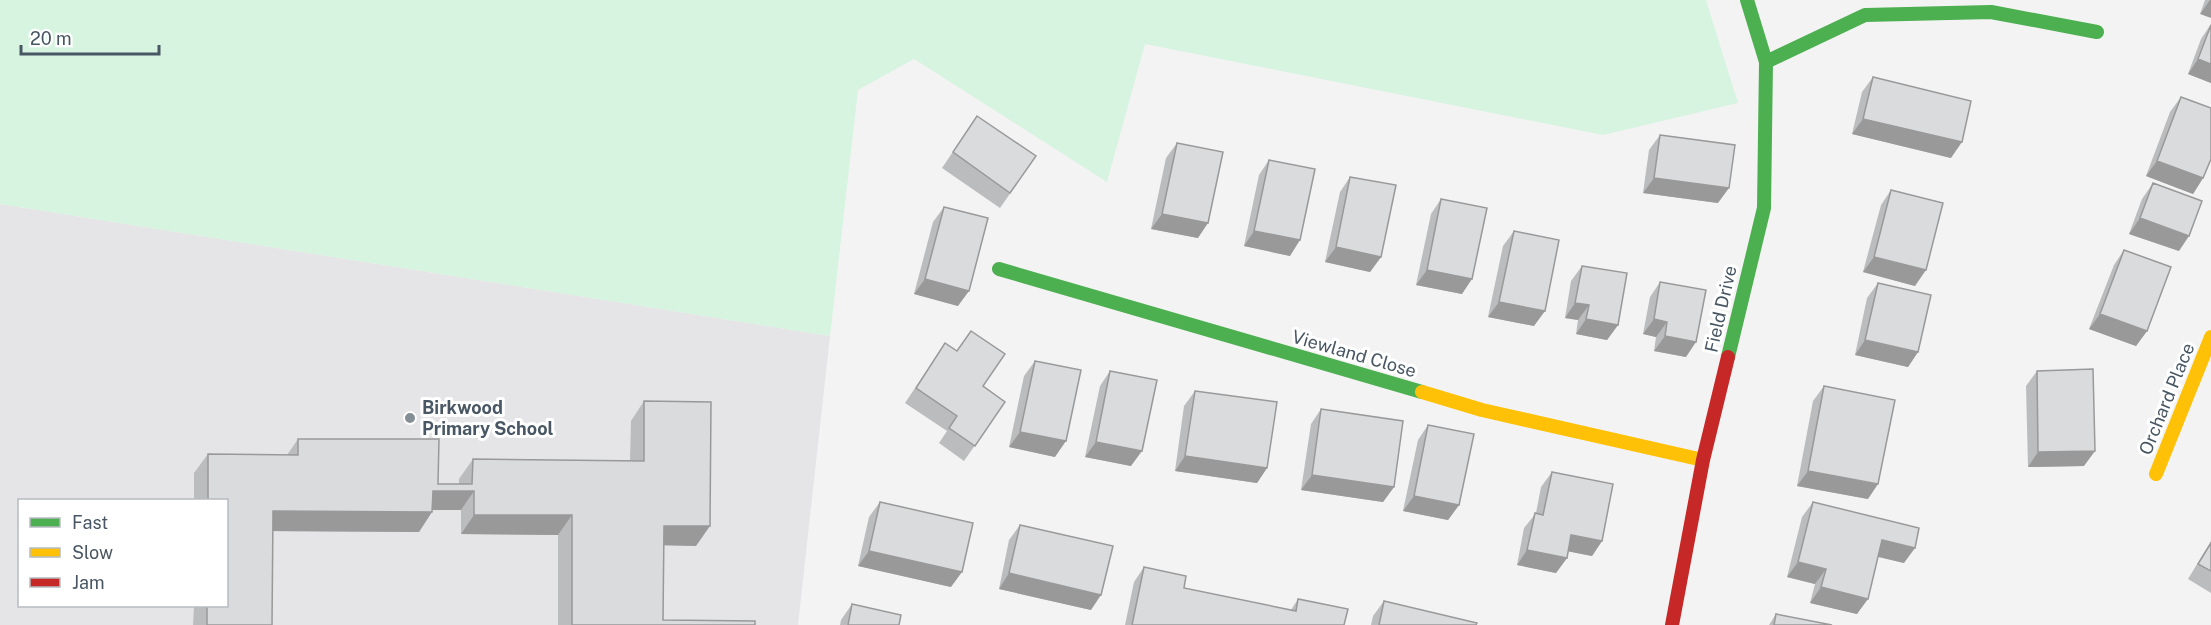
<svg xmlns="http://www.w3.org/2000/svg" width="2211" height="625" font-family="'Public Sans',sans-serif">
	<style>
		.education { fill: #e5e4e6; fill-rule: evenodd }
		.green { fill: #d6f4e0 }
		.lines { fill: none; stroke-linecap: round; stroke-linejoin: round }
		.fast { stroke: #4caf50; stroke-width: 14 }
		.slow { stroke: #ffc107; stroke-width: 14 }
		.jam { stroke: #c62828; stroke-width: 14 }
		.wall { fill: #bbbcbd }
		.shaded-wall { fill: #99999a }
		.building { fill: #dadbdc; stroke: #99999a; stroke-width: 1.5 }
		.poi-dot { fill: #848e95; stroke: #fff; stroke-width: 2 }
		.labels { text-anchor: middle; stroke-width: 6; stroke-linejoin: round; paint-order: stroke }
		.street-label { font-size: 18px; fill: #485763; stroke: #fff }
		.poi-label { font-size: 18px; font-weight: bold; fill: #485763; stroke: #fff; text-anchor: start }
	</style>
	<rect width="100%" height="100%" fill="#f4f3f3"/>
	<path class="education" d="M0,204L830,336L798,625H0ZM20,500H226V606H20Z"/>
	<path class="green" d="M0,0H1706L1738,103L1603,135L1145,44L1107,182L914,59L858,90L830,336L0,204Z"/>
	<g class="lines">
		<path class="fast" d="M1766,62L1865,15L1991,12L2097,32
			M999,269L1422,392
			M1728,357L1764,208L1766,62L1747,0"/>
		<path class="slow" d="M1422,392L1482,410L1703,460
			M2156,474L2211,337"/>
		<path class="jam" d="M1672,625L1703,460L1728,357"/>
	</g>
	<path class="wall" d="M2205,0H2211L2200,14Z
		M2211,24V83L2188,74L2201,39Z
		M1873,77L1951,158L1852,134L1862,92Z
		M2181,97L2203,178L2193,194L2146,176L2170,112Z
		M977,116L1036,156L1000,208L942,168Z
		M1660,135L1718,203L1643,193L1649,150Z
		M1177,143L1198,238L1151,229L1166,158Z
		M1269,160L1290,256L1244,246L1259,175Z
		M1350,177L1381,257L1370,272L1325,262L1340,192Z
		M2153,183L2179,251L2129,234L2142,199Z
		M1891,190L1915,286L1863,272L1881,205Z
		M1441,199L1462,294L1416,285L1431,214Z
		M944,207L958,306L914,294L933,222Z
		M1514,231L1534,326L1488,317L1503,246Z
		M2124,250L2147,331L2136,346L2089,329L2114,265Z
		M1582,266L1618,325L1607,340L1576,334L1578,320L1565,318L1571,281Z
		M1660,282L1686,357L1654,351L1656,337L1643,334L1650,297Z
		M1878,283L1918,352L1908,367L1855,355L1867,298Z
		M945,343L983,386L1005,402L964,461L939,443L947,431L905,403Z
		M1035,361L1055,457L1009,447L1024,376Z
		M1110,371L1131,466L1085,457L1100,386Z
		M2037,371L2084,466L2028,467L2026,386Z
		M1824,386L1868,499L1797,486L1813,401Z
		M1195,391L1267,468L1257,483L1175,471L1184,406Z
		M644,401L696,546L664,545L663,620L755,625H558V535L461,534V510H432L419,532L273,531L272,625H193L194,606H226V501H194V473L208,454L287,455L298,439L438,484H459V479L473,459L630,461L631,421Z
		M1321,409L1394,487L1383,502L1301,490L1311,424Z
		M1428,425L1459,505L1448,520L1403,511L1418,440Z
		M1552,472L1602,541L1592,556L1568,551L1567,558L1556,573L1517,565L1524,528L1536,513L1541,487Z
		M880,502L951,587L858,566L869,517Z
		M1813,502L1904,563L1878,557L1857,614L1810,603L1815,584L1787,577L1802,517Z
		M1020,525L1091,610L999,589L1009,540Z
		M2211,541V593L2188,579Z
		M1144,567L1184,588L1291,610L1298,599L1344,625H1125L1134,582Z
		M1384,601L1476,625H1371L1373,616Z
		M852,604L899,625H840L841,620Z
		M1776,614L1774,625H1769Z"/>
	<path class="shaded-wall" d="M2210,0H2211V18L2200,14Z
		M2198,59L2211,64V83L2188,74Z
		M1863,119L1962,142L1951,158L1852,134Z
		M2157,161L2203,178L2193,194L2146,176Z
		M1654,178L1729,188L1718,203L1643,193Z
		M1162,214L1208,223L1198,238L1151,229Z
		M2140,218L2189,236L2179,251L2129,234Z
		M1254,231L1300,240L1290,256L1244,246Z
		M1336,247L1381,257L1370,272L1325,262Z
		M1874,257L1926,270L1915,286L1863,272Z
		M1427,270L1472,279L1462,294L1416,285Z
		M925,279L969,291L958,306L914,294Z
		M1499,302L1545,311L1534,326L1488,317Z
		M1575,303L1589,305L1578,320L1565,318Z
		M2100,314L2147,331L2136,346L2089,329Z
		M1586,319L1618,325L1607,340L1576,334Z
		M1654,319L1667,322L1656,337L1643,334Z
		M1665,336L1696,342L1686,357L1654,351Z
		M1865,340L1918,352L1908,367L1855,355Z
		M1020,432L1066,441L1055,457L1009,447Z
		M1096,442L1142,451L1131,466L1085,457Z
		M2095,451L2084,466L2028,467L2038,452Z
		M1185,456L1267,468L1257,483L1175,471Z
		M1808,471L1878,484L1868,499L1797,486Z
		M1312,475L1394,487L1383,502L1301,490Z
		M433,491H474L461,510H419Z
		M1414,496L1459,505L1448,520L1403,511Z
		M273,511L432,512L419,532L259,531Z
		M474,515H572L558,535L461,534Z
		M664,526H710L696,546L650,545Z
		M1571,535L1602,541L1592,556L1561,550Z
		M1882,540L1915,548L1904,563L1871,555Z
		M1527,550L1567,558L1556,573L1517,565Z
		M869,551L962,572L951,587L858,566Z
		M1798,562L1826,569L1815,584L1787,577Z
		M1009,573L1101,595L1091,610L999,589Z
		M1821,587L1868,599L1857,614L1810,603Z"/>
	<path class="building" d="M2211,25V64L2198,59Z
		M1873,77L1971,101L1962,142L1863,119Z
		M2181,97L2211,108V159L2203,178L2157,161Z
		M977,116L1036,156L1010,193L953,152Z
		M1660,135L1735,145L1729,188L1654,178Z
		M1177,143L1223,152L1208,223L1162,214Z
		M1269,160L1315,169L1300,240L1254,231Z
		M1350,177L1396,185L1381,257L1336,247Z
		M2153,183L2202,201L2189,236L2140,218Z
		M1891,190L1943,203L1926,270L1874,257Z
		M1441,199L1487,208L1472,279L1427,270Z
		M944,207L988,218L969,291L925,279Z
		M1514,231L1559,240L1545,311L1499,302Z
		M2124,250L2171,267L2147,331L2100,314Z
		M1582,266L1627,273L1618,325L1586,319L1589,305L1575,303Z
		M1660,282L1706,290L1696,342L1665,336L1667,322L1654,319Z
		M1878,283L1931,295L1918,352L1865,340Z
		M971,331L1005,354L983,386L1005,402L975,446L949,428L957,416L916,388L945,343L957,351Z
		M1035,361L1081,370L1066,441L1020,432Z
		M2093,369L2095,451L2038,452L2037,371Z
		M1110,371L1157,380L1142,451L1096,442Z
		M1824,386L1895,400L1878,484L1808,471Z
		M1195,391L1277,402L1267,468L1185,456Z
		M644,401L711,402L710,526H664L663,620L755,621V625H572V515H474V491H433L432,512L273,511L272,625H207V606H226V501H208V454L298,455V439H439L438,484H472L473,459L644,461Z
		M1321,409L1403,421L1394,487L1312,475Z
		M1428,425L1474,434L1459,505L1414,496Z
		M1552,472L1613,484L1602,541L1571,535L1567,558L1527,550L1535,513L1543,515Z
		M880,502L973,523L962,572L869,551Z
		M1813,502L1919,528L1915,548L1882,540L1868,599L1821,587L1826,569L1798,562Z
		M1020,525L1113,546L1101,595L1009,573Z
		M2211,543V571L2198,564Z
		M1144,567L1186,576L1184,588L1296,611L1298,599L1348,609L1344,625H1132Z
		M1384,601L1477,623L1476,625H1379Z
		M852,604L901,615L899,625H848Z
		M1776,614L1832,625H1774Z"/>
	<circle class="poi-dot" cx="410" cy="418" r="6"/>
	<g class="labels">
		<g class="street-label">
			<text transform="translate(1721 309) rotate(-77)" y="6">Field Drive</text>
			<text transform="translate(1354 354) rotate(16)" y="6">Viewland Close</text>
			<text transform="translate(2167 399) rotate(-68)" y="6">Orchard Place</text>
		</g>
		<g class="poi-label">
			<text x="422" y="414">Birkwood<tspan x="422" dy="21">Primary School</tspan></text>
		</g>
	</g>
	<rect x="18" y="499" width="210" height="108" fill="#ffffff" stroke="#b6bcc1" stroke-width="1.5"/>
	<rect x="30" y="518" width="30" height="9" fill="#4caf50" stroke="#b6bcc1" stroke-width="1.5"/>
	<text x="72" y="529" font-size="18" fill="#485763">Fast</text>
	<rect x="30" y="548" width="30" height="9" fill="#ffc107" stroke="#b6bcc1" stroke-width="1.5"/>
	<text x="72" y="559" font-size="18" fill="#485763">Slow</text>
	<rect x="30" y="578" width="30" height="9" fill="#c62828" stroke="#b6bcc1" stroke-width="1.5"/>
	<text x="72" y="589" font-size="18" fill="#485763">Jam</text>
	<path d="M21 45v9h138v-9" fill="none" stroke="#485763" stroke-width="3"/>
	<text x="30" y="45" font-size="18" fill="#485763" stroke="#ffffff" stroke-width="4.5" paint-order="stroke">20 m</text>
</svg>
